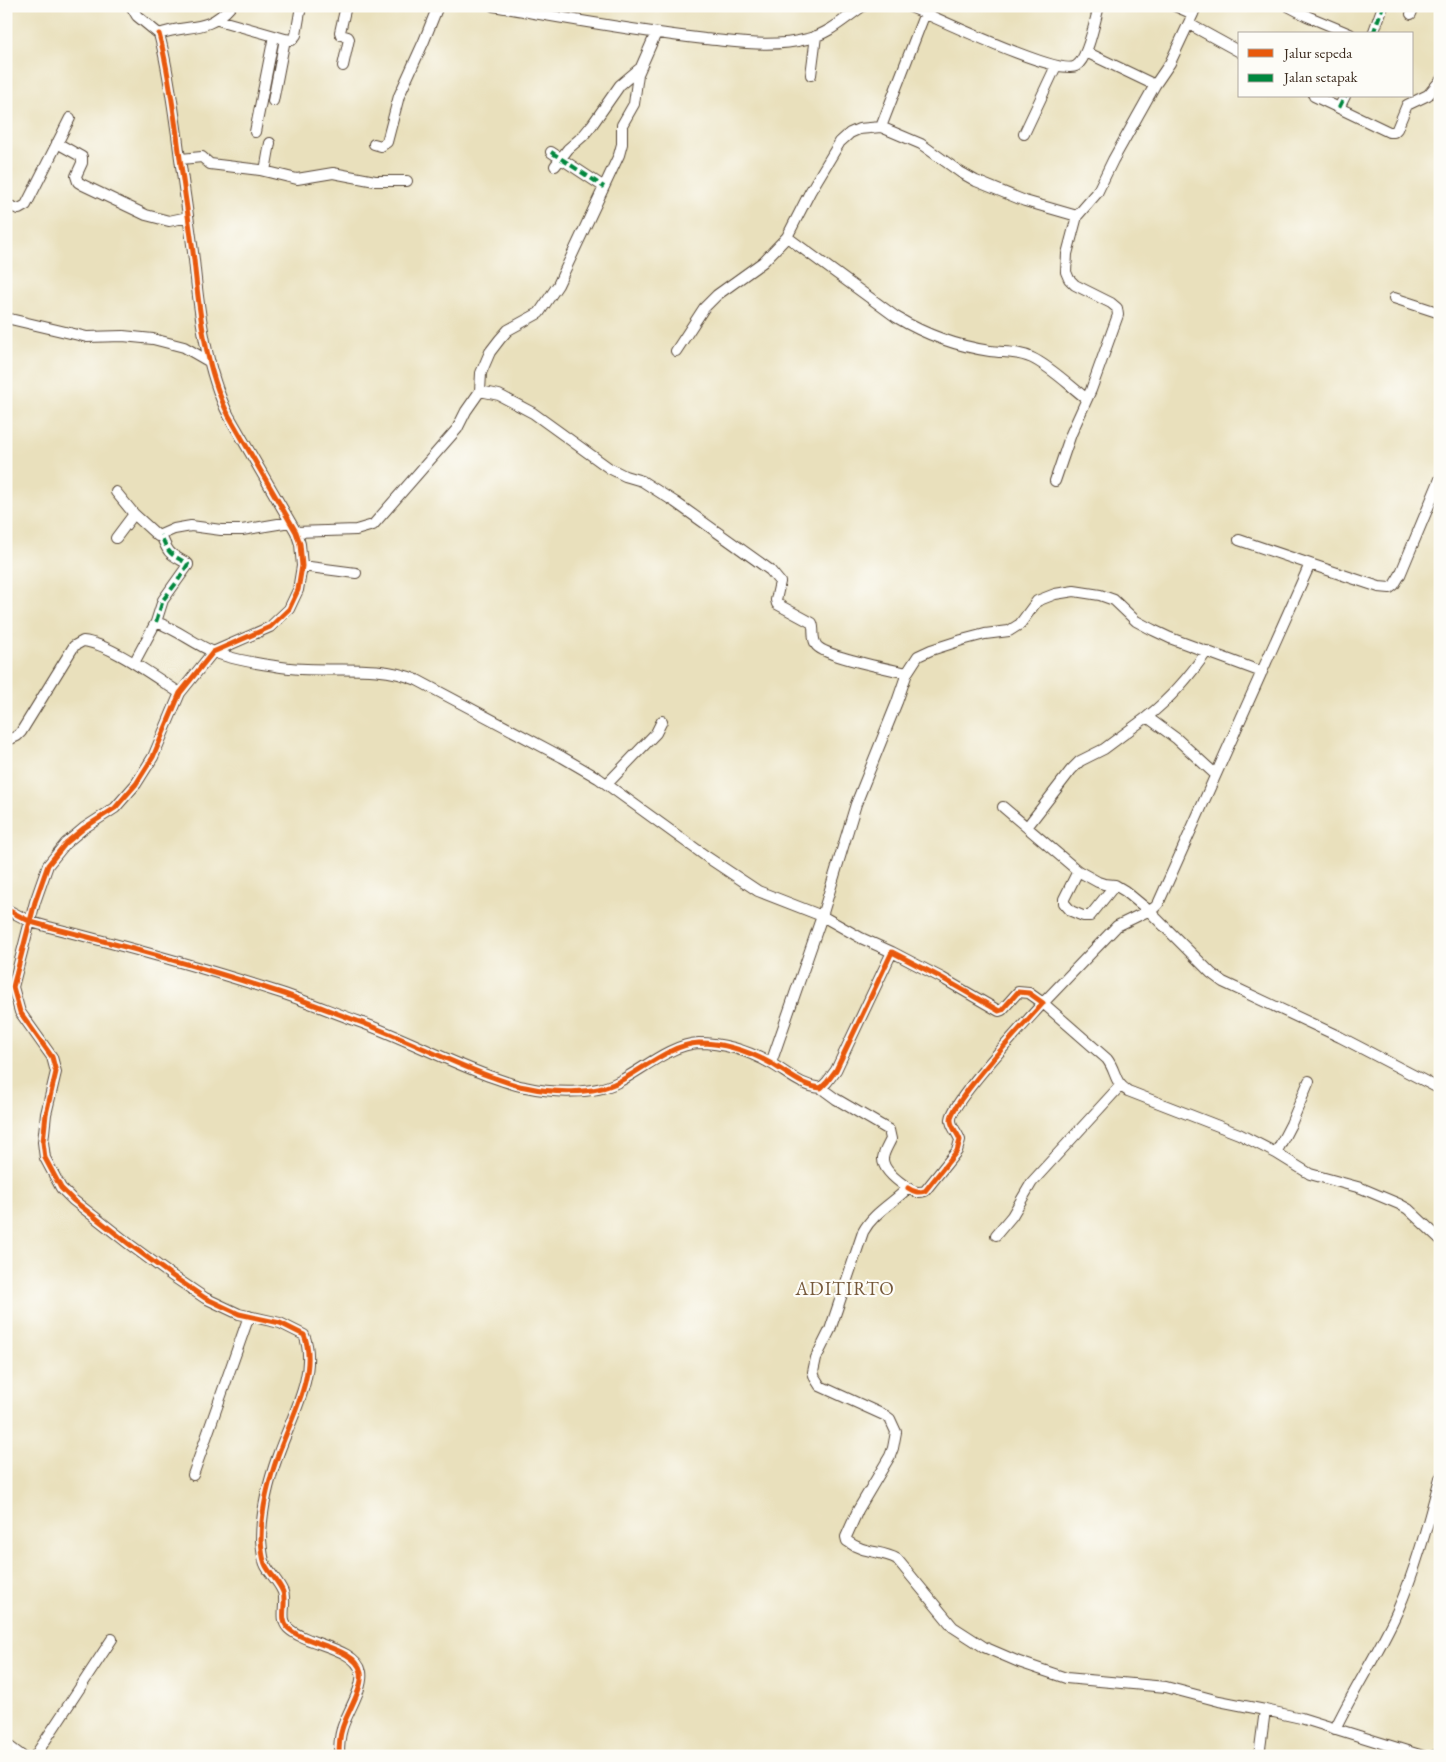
<svg xmlns="http://www.w3.org/2000/svg" width="1446" height="1762" font-family="'EB Garamond',serif">
	<style>
		.lines { fill: none; stroke-linecap: round; stroke-linejoin: round }
		.street-casing { stroke: #554536; stroke-width: 12 }
		.street { stroke: #fff; stroke-width: 10 }
		.quiet { stroke: #00873e; stroke-width: 4; stroke-dasharray: 8 4; stroke-linecap: butt }
		.cycleway-casing { stroke: #fdfcf7; stroke-width: 8 }
		.cycleway { stroke: #e8590c; stroke-width: 5 }
		.labels { text-anchor: middle; stroke-width: 4.5; stroke-linejoin: round; paint-order: stroke }
		.quarter-label { font-size: 19px; letter-spacing: 1px; fill: #75583a; stroke: #fdfcf7 }
	</style>
	<rect width="100%" height="100%" fill="#fdfcf7"/>
	<filter id="ink" filterUnits="userSpaceOnUse"><feTurbulence type="fractalNoise" baseFrequency=".02" numOctaves="2"/><feDisplacementMap in="SourceGraphic" scale="10" xChannelSelector="R" yChannelSelector="G"/><feConvolveMatrix kernelMatrix="1 2 1 2 8 2 1 2 1" color-interpolation-filters="sRGB"/></filter>
	<filter id="wash" filterUnits="userSpaceOnUse"><feTurbulence type="fractalNoise" baseFrequency=".0096" numOctaves="4" result="noise"/><feDisplacementMap in="SourceGraphic" scale="20" xChannelSelector="R" yChannelSelector="G"/><feGaussianBlur stdDeviation="1.12" result="paint"/><feColorMatrix in="noise" values="0 0 0 0 0 0 0 0 0 0 0 0 0 0 0 0 0 1.4 0 .05"/><feComposite in="paint" operator="in"/></filter>
	<g filter="url(#wash)">
		<rect width="100%" height="100%" fill="#e9e0bc"/>
	</g>
	<g filter="url(#ink)">
		<g class="lines">
			<g class="street-casing">
				<path id="street" d="M131,6L137,16L159,34C189,23 207,34 231,6
					M493,6C564,18 634,31 705,39C739,42 773,48 807,39C829,34 845,18 863,6
					M908,6C933,16 1058,77 1076,66C1088,59 1095,20 1099,6
					M1175,6L1193,14L1196,6
					M1288,6L1307,16L1350,34
					M925,13L881,127L921,144L960,172L976,181L1025,201L1077,216
					M1411,14L1414,6
					M218,20L285,39L292,40L296,35L301,6
					M1189,24L1240,52
					M159,34C168,67 172,101 177,135C182,177 189,219 194,260C199,311 206,371 229,416L296,532L300,544L302,566L298,590L289,609L270,627L213,652L180,693L153,757L136,784L115,808L84,828L66,843L48,865L35,902L13,987L20,1012L52,1057L56,1072L46,1114L43,1142L45,1158L61,1188L73,1200L129,1244L171,1275L205,1298L239,1314L280,1323L304,1335C319,1372 290,1420 278,1455C268,1483 261,1510 261,1540C262,1549 262,1559 266,1566C271,1575 279,1582 283,1592C287,1603 279,1619 288,1628C305,1645 356,1647 361,1672C364,1688 346,1714 342,1729C339,1738 339,1747 339,1756
					M1373,34L1383,6
					M1086,52L1155,85
					M343,66L349,39L348,37L341,35L340,32L346,6
					M811,75L816,36
					M1314,96L1389,132H1394L1397,129L1407,105L1428,95L1440,81
					M273,101L285,39
					M1339,108L1345,96
					M255,132L274,36
					M1024,134L1056,66
					M57,143L82,157V163L76,176L78,182L83,185L146,215L169,221L188,217
					M374,144L381,146L387,142L399,96L424,41L438,6
					M551,152L604,187
					M181,159L202,157L210,164L260,170L297,179L333,173L375,181H407
					M555,166L568,149L583,136L592,125L620,85L639,69
					M265,171L270,143
					M6,205L19,209L26,205L70,118
					M787,237L896,317C926,335 956,346 990,351C1004,353 1018,351 1032,358C1051,367 1070,386 1087,399
					M1394,298L1440,313
					M6,318L87,337L123,336L153,339L184,347L210,362
					M676,351L704,308L717,295L763,262L787,237L810,192L840,142L850,133L859,129L881,127
					M480,391L481,373L490,352L500,339L508,330L539,313L558,285L619,155L622,144V125L634,104L638,74L656,33
					M1440,479L1400,575L1394,585L1390,588L1379,587L1310,564L1158,904L1154,908L1117,926L1043,1003L1107,1059C1117,1072 1113,1082 1128,1091L1239,1134L1276,1153L1310,1174L1361,1188L1399,1204L1408,1209L1440,1239
					M1055,481L1071,434L1091,390L1118,315L1117,308L1111,303L1075,285L1069,279L1066,272L1067,254L1077,216L1097,193L1113,160L1155,85L1170,63L1193,14
					M116,492L134,514
					M296,532L356,530L373,525L457,429L466,411L480,391L499,395L533,413L609,468L625,476L642,481L675,502L770,570L780,582L776,600L777,604L812,623C815,630 811,639 817,646C827,657 890,669 907,673
					M116,538L134,514L158,536L174,529L191,526L221,530H242L290,522
					M1239,540L1310,564
					M302,566L356,573
					M156,622C177,629 194,644 214,652C233,660 260,664 281,667C325,674 375,662 417,680L562,757L598,778L707,857L758,891L822,916L771,1063
					M134,663L156,622L163,600L188,565V564C169,553 169,555 161,535
					M1147,717C1171,698 1190,676 1207,651
					M6,741L17,736L21,732L74,646L83,641C111,644 156,678 180,693
					M607,784L656,733L662,721
					M1003,807L1078,871L1098,882L1104,884L1115,885L1125,891L1148,910L1211,973L1223,982L1340,1037L1440,1089
					M1027,827L1071,770L1080,761L1104,749L1147,717L1177,739L1215,774
					M1078,871L1064,899V903L1071,911L1083,916H1090L1115,885
					M6,909L31,922L49,927C124,946 201,967 275,991C304,1000 332,1012 360,1022C404,1038 445,1060 489,1076C501,1080 513,1085 525,1087C551,1093 594,1095 618,1082C642,1070 671,1044 699,1043C723,1043 748,1051 770,1063C787,1072 800,1086 821,1088L827,1082L836,1070L892,952L942,978L999,1011L1002,1010L1018,992L1029,993L1043,1003C1027,1021 952,1101 951,1119C950,1126 958,1133 960,1140L957,1151L925,1191C918,1193 914,1192 908,1188
					M892,952L861,938L822,916L856,804L897,702L907,673L918,656L931,650L962,640L985,634L1009,631L1020,624L1037,601L1055,594L1074,591L1100,595L1114,600L1136,621L1153,630L1170,638L1262,672
					M821,1088L836,1099L889,1130L891,1139C889,1144 884,1151 883,1158C882,1170 899,1182 908,1188C893,1203 873,1213 863,1232L830,1330L816,1358L813,1372L815,1378L820,1386L886,1416L890,1419L896,1432L893,1448L890,1456L858,1510L846,1537L847,1541C864,1554 881,1550 897,1559L953,1627L984,1647L1019,1662L1066,1678L1166,1687L1219,1701L1265,1710
					M1276,1153L1291,1124L1309,1081
					M996,1235L1012,1216L1032,1182L1120,1086
					M193,1475L249,1316
					M1335,1729C1354,1689 1379,1652 1397,1612C1416,1569 1428,1523 1440,1478
					M6,1744L22,1756
					M35,1756L112,1639
					M1259,1756L1265,1710L1301,1718L1423,1756
					M1433,1756L1440,1754"/>
			</g>
			<use href="#street" class="street"/>
			<path class="quiet" d="M1373,34L1383,6
				M1339,108L1345,96
				M551,152L604,187
				M156,622L163,600L177,582L188,564C169,553 169,555 161,535"/>
			<g class="cycleway-casing">
				<path id="cycleway" d="M159,34C168,67 172,101 177,135C182,177 189,219 194,260C199,311 206,371 229,416L296,532L300,544L302,566L298,590L289,609L270,627L213,652L180,693L153,757L136,784L115,808L84,828L66,843L48,865L35,902L13,987L20,1012L52,1057L56,1072L46,1114L43,1142L45,1158L61,1188L73,1200L129,1244L171,1275L205,1298L239,1314L280,1323L304,1335C319,1372 290,1420 278,1455C268,1483 261,1510 261,1540C262,1549 262,1559 266,1566C271,1575 279,1582 283,1592C287,1603 279,1619 288,1628C305,1645 356,1647 361,1672C364,1688 346,1714 342,1729C339,1738 339,1747 339,1756
					M6,909L31,922L49,927C124,946 201,967 275,991C304,1000 332,1012 360,1022C404,1038 445,1060 489,1076C501,1080 513,1085 525,1087C551,1093 594,1095 618,1082C642,1070 671,1044 699,1043C723,1043 748,1051 770,1063C787,1072 800,1086 821,1088L827,1082L836,1070L892,952L942,978L999,1011L1002,1010L1018,992L1029,993L1043,1003C1027,1021 952,1101 951,1119C950,1126 958,1133 960,1140L957,1151L925,1191C918,1193 914,1192 908,1188"/>
			</g>
			<use href="#cycleway" class="cycleway"/>
		</g>
	</g>
	<g class="labels">
		<g class="quarter-label">
			<text x="845" y="1295">ADITIRTO</text>
		</g>
	</g>
	<rect width="1446" height="1762" fill="none" stroke="#fdfcf7" stroke-width="25"/>
	<rect x="1238" y="32" width="175" height="65" fill="#fdfcf7" stroke="#afa8a0"/>
	<rect x="1248" y="49" width="25" height="8" fill="#e8590c" stroke="#afa8a0"/>
	<text x="1284" y="58" font-size="15" fill="#3b2a1e">Jalur sepeda</text>
	<rect x="1248" y="74" width="25" height="8" fill="#00873e" stroke="#afa8a0"/>
	<text x="1284" y="82" font-size="15" fill="#3b2a1e">Jalan setapak</text>
</svg>
